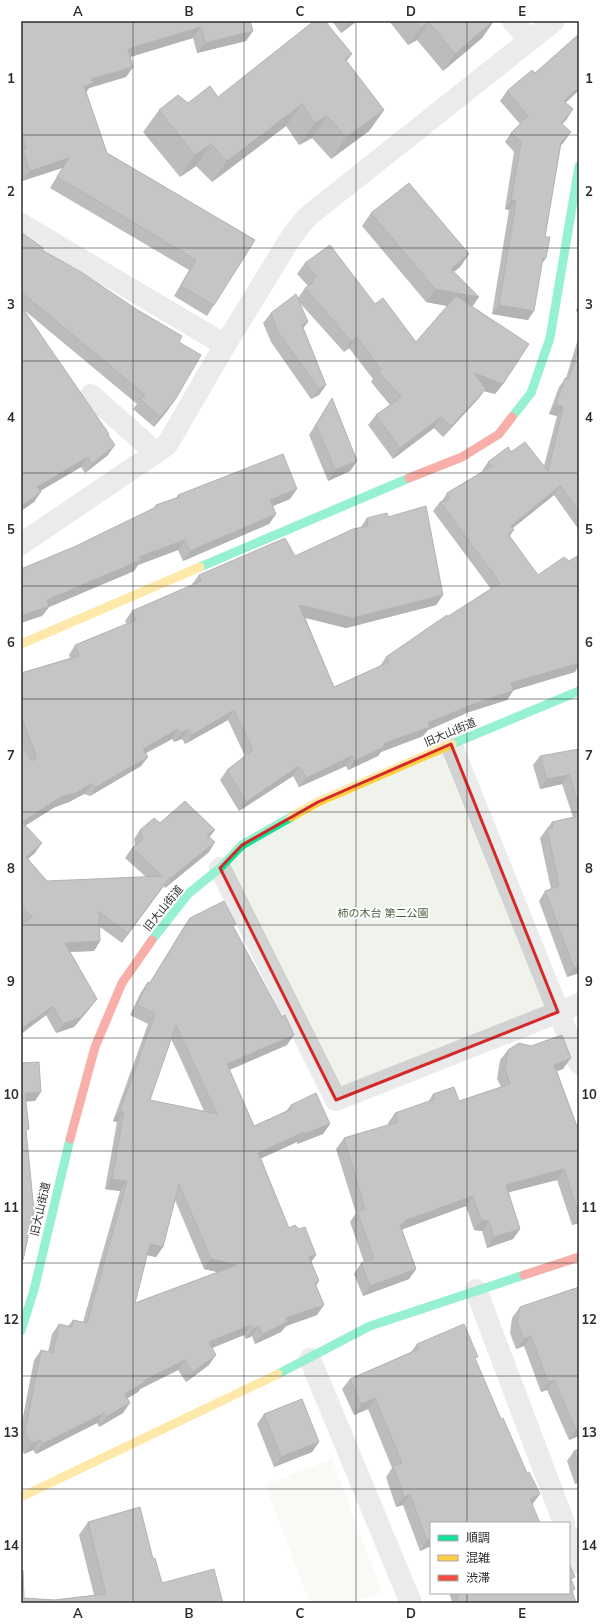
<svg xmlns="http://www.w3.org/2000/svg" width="600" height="1624" font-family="Mulish,'Noto Sans JP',sans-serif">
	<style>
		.green { fill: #eff3ec }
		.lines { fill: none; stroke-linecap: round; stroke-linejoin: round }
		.street { stroke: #d2d2d2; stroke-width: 22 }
		.fast { stroke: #16e098; stroke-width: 9 }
		.slow { stroke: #ffcf43; stroke-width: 9 }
		.jam { stroke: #f24e42; stroke-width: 9 }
		.wall { fill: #6c6c6c; fill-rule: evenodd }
		.shaded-wall { fill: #585858 }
		.building { fill: #7e7e7e; stroke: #585858; fill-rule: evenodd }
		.marked { fill: none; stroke: #d62828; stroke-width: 3; stroke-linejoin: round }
		.grid { fill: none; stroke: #2d2d2d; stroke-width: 1; stroke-opacity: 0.55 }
		.labels { text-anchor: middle; stroke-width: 4; stroke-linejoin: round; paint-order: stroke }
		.street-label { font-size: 11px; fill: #2d2d2d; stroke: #fff }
		.park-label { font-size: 11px; fill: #4e6340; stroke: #fff }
		.neatline { fill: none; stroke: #2d2d2d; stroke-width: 1.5 }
		.grid-label { font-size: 13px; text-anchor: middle; font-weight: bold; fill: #2d2d2d }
	</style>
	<rect width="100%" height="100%" fill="#fff"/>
	<path class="green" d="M451,744L558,1012L336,1100L221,868L242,845Z
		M332,1459L382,1592L352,1603H310L265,1485Z"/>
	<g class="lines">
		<path class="street" d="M513,21L529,41
			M21,224L225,345
			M91,395L156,453
			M21,544L167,445L225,345L292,236L307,217L554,21
			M451,744L579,1063
			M220,868L336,1100L579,1004
			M476,1290L564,1523
			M310,1359L411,1603
			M569,1536L579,1563"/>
		<path class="fast" d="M512,417L531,393L550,338L579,166
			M200,567L409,478
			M452,744L579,691
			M152,940L188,894L220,868L242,845L291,817
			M21,1331L34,1290L70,1139
			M278,1374L370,1326L524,1275"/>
		<path class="slow" d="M21,644L200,567
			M291,817L318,802L452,744
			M21,1497L278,1374"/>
		<path class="jam" d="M409,478L462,457L499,434L512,417
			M70,1139L95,1047L122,983L152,940
			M524,1275L579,1257"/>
	</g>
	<path class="wall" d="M21,21H250L246,41L197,53L193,38L130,57L133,67L126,77L89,88L86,92L107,153L255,240L214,305L207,316L174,296L189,270L50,188L62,168L22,181L21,177Z
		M332,21H357L341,33Z
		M389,21H494L482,38L443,71L417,40L408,45Z
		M346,61L384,110L369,131L331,159L312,138L299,145L286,126L212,182L196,166L180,177L143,132L159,110L218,97Z
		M535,73L578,91L566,102L567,119L562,124L564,142L561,145L545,237L546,258L542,263L528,320L492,314L509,210L505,209L514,152L505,142L511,133L520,124L500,101L507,91Z
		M371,213L469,254L460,267L454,272L472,307L503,384L495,394L484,391L478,399L443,437L434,428L393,459L368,425L376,415L390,405L371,382L373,379L349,348L344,352L299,302L308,322L303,328L326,385L319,395L311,399L271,342L263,323L271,313L298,298L305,288L308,286L297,274L305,263L375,304L416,342L447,306L426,302L362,226Z
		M21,234L42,250L179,342L168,410L154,427L133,409L137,404L24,310L108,436V455L85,473L81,467L40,491L34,502L21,511Z
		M579,303V312L576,311Z
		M579,336V530L554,495L513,528L510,536L577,668L575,672L513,690L507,700L469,712L428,730L423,736L381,752L378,756L348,770L346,766L299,787L293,776L239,811L220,780L227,770L245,756L228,720L185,744L182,739L174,742L172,739L146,753L148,757L141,766L90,796L84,794L69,802L55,807L25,826L35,853L28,859L47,881L146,877L125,858L132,848L135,845L134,839L140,830L160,823L215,830L209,837V852L165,888L164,886L122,943L100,927V941L94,951L70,952L90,1008L74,1027L56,1033L46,1015L21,1034V925L23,924L21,922V745L23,748L21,743V673L70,658L69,655L75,645L127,624L125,621L132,611L193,585L192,584L199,575L295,556L360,528L367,518L388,517L443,595L436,605L346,628L305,617L334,687L380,666L386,657L491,589L433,511L440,502L442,501L447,493L483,472L482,471L488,462L511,452L544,466L557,416L549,414L559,387L566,378Z
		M332,398L357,461L350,471L328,481L309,435L325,409Z
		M178,495L290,499L273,506L276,514L269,524L183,561L178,550L138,565L134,571L49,607L42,616L76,546L153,509L156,505L176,498Z
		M579,749V973L567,977L539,901L545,891L551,889L540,838L552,822L573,817L562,784L540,789L533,765L540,756Z
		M190,918L234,927L287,1045L229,1070L254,1126L286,1111L291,1105L330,1124L323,1134L297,1144V1142L261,1158L289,1228L316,1255L311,1262L319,1281L316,1286L317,1315L286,1326L281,1332L255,1344L252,1336L246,1339L244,1335L212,1348L209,1365L186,1382L178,1370L140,1389L138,1392L127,1398L123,1413L99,1427L97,1423L36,1454L33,1450L24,1454L21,1447V1427L34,1360L41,1350L48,1352L52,1334L59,1324L68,1326L73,1320L83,1322L120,1191L105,1189L117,1122L113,1121L148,1024L130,1015L141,992L148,982H150L183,928ZM171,1039L177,1051L204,1111L150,1100ZM175,1200L204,1269L218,1272L135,1303L147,1255L156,1257L163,1247Z
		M508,1050L563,1069L557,1071L578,1129H579V1223L572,1225L557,1180L508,1192L520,1229L513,1239L487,1248L482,1231L474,1230L466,1206L402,1229L416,1269L409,1279L363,1296L354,1274L361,1263L364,1262L350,1222L356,1213L336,1149L344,1138L388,1125V1123L395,1113L428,1102L433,1094L459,1101L501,1087L497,1079L500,1060Z
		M575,1288L579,1436L569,1440L547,1390L541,1392L524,1346L516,1349L510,1333L512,1318L520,1307Z
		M417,1344L476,1360L431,1523V1546L420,1551L403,1505L396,1507L386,1477L392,1468L368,1409L354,1415L342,1389L350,1379L411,1352Z
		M264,1414L319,1442L312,1452L274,1467L257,1424Z
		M579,1449V1482L575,1484L567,1461L574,1451Z
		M88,1522L153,1559L162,1583L223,1603H21L24,1598L54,1600L94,1595L79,1535Z
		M572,1582V1593L576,1603H451L452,1602L449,1593H569Z"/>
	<path class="shaded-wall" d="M349,21H357L341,33Z
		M494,21L482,38L443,71L455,54Z
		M429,22L417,40L408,45L421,28Z
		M201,27L193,38L120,60L128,49Z
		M253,31L246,41L197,53L205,43Z
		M352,54L336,75L345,59Z
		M133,67L126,77L89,88L86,93L84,86L91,79Z
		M579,87V89L578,91L558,110L564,101Z
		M302,104L286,126L212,182L227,161Z
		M573,109L567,119L554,132L561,123Z
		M384,110L369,131L331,159L346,137Z
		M327,116L312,138L299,145L315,123Z
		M571,132L564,142L554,152L561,142Z
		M211,144L196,166L180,177L195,155Z
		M69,158L62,168L22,181L30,171Z
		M511,200L516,201L509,210L505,209Z
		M469,254L460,267L441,282L451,269Z
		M543,258H546L539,267Z
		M435,289L479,297L470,310L426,302Z
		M499,305L534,311L528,320L492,314Z
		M579,307V312L576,311Z
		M308,322L300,332L302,325Z
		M357,337L349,348L344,352L351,341Z
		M474,373L503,384L495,394L484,391L478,399L443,437L451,426Z
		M326,385L319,395L311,399L319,389Z
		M175,400L168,410L154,427L160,417Z
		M556,404L563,407L557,416L549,414Z
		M441,417L434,428L393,459L400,448Z
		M115,445L108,455L85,473L92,464Z
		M88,457L81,467L30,497L37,487Z
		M357,461L350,471L328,481L335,470Z
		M560,486L554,495L504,535L511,526Z
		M297,489L290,499L263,510L270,500Z
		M41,492L34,502L21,511V506Z
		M276,514L269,524L183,561L190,551Z
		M514,530L507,539L508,534Z
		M185,540L178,550L138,565L134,571L49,607L42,616L21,623V616L47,600L139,557Z
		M443,595L436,605L346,628L293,615L299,605Z
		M579,663V668H577L575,672L505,693L511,683Z
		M513,691L507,700L469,712L428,730L423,736L381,752L378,756L348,770L354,761L385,743L428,723L476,703Z
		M234,710L228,720L185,744L192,735Z
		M178,729L172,739L137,758L143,749Z
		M188,729L182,739L174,742L181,733Z
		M352,756L346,766L299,787L306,778Z
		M148,757L141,766L90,796L96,787Z
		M299,766L293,776L239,811L246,802Z
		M569,775L562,784L540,789L547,779Z
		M91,784L84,794L69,802L55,807L21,828L22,822L61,797Z
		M215,830L208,839L207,835Z
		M215,842L209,852L165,888L171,878Z
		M42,843L35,853L21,864L26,857Z
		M100,941L94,951L58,952L65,943Z
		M579,966V973L567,977L574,968Z
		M97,999L90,1008L74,1027L56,1033L63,1024Z
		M53,1006L46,1015L21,1034V1029Z
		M294,1035L287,1045L220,1074L227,1064Z
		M571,1058L563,1069L547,1075L554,1065Z
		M41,1092L35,1101L21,1102L25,1093Z
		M120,1111L124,1112L117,1122L113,1121Z
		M330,1124L323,1134L297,1144L304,1134Z
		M304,1132L297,1142L251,1163L258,1153Z
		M564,1169L557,1180L498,1195L506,1185Z
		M112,1179L127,1181L120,1191L105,1189Z
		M473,1196L466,1206L401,1230L393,1236L404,1221Z
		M579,1215V1223L572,1225Z
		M481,1220L489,1221L482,1231L474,1230Z
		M520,1229L513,1239L487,1248L494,1237Z
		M150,1244L163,1247L156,1257L143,1254Z
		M316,1255L309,1265V1257Z
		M211,1259L237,1265L230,1275L204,1269Z
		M416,1269L409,1279L363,1296L370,1286Z
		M319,1281L312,1291L315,1283Z
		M324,1305L317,1315L286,1326L281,1332L255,1344L262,1334L286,1318Z
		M251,1325L244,1335L202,1352L209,1342Z
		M259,1326L252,1336L246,1339L253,1329Z
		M531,1336L524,1346L516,1349L524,1339Z
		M216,1355L209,1365L186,1382L193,1372Z
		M185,1360L178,1370L140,1389L138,1392L118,1404L125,1394L145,1380Z
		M554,1380L547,1390L541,1392L548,1382Z
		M375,1398L368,1409L354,1415L361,1404Z
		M130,1403L123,1413L99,1427L106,1417Z
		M104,1413L97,1423L36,1454L42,1444Z
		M579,1428V1436L569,1440L576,1430Z
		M40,1440L33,1450L24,1454L31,1444Z
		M319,1442L312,1452L274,1467L281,1457Z
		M579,1478V1482L575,1484Z
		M540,1494L532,1505L530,1499Z
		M410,1495L403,1505L396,1507L404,1497Z
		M431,1539V1546L420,1551L427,1540Z"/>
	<path class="building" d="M21,21H250L253,31L205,43L201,27L128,49L133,67L91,79L93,83L84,86L107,153L255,240L214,305L181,286L196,260L57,177L69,158L30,171L23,150L26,149L21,132Z
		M314,21H325L352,54L345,59L384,110L346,137L327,116L315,123L302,104L227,161L211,144L195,155L159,110L178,95L188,103L210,86L218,97Z
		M415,21H493L455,54L429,22L421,28Z
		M579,34V87L564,101L573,109L561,123L571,132L561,142L545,237H550L546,258H543L534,311L499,305L516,201L511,200L521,142L511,133L528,116L507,91L532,70L535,73Z
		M409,183L469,254L451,269L479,297L435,289L371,213Z
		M22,233L43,248L42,250L81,272L136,309L182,336L179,342L201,355L175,400L160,417L140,399L145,395L21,292Z
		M330,245L375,304L383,298L416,342L456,296L529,344L503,384L474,373L486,389L451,426L441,417L400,448L376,415L401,397L378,371L381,369L357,337L351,341L305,288L314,282L313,280L316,276L305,263Z
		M296,294L308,322L302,325L326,385L319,389L278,332L271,313Z
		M21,306L109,434L108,435L115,445L92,464L88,457L37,487L41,492L21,506Z
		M579,347V511L560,486L511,526L514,530L508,534L538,575L564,557L569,561L579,555V663L511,683L513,691L476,703L428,723L430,727L385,743L384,747L354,761L352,756L306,778L299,766L246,802L227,770L253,750L234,710L192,735L188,729L181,733L178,729L143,749L148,757L96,787L91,784L76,793L61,797L22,822L42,843L26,857L47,881L162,876L132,848L143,839L140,830L154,818L160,823L185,801L215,830L207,835L215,842L171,878L170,877L128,933L99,912L100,941L65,943L97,999L81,1017L63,1024L53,1006L21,1029V925L32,917L21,905V745L32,761L37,758L21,716V673L79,656L75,645L136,620L132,611L201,581L199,575L285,538L295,556L353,529L368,526L367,518L387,513L388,517L426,506L443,595L353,618L299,605L334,687L389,662L386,657L447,615V617L500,583L440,502L450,499L447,493L492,466L488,462L508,447L511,452L525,442L548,471L563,407L556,404L565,378L569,379Z
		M332,398L357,461L335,470L316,425Z
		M283,454L297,489L270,500L276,514L190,551L185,540L139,557L141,560L47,600L49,606L21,616V569L76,546L156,507V505L179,497L178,495Z
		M579,749V804L569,775L547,779L540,756Z
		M579,816V966L574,968L545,891L559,886L547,829L553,827L552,822Z
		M224,901L236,924L233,926L282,1017L285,1015L294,1035L227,1064L254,1126L292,1109L291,1105L316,1093L330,1124L304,1134V1132L258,1153L289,1228L295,1225L299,1229L305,1227L316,1255L309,1257L319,1281L315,1283L324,1305L286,1318L288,1322L262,1334L259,1326L253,1329L251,1325L209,1342L216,1355L193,1372L185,1360L145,1380V1382L125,1394L130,1403L106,1417L104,1413L42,1444L40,1440L31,1444L25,1432L41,1350L53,1353L59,1324L72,1327L73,1320L87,1323L127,1181L112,1179L124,1112L120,1111L155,1014L137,1005L148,982L150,983L190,918ZM176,1025L217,1114L150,1100ZM179,1184L211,1259L237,1265L135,1303L150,1244L163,1247Z
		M562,1035L571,1058L554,1065L578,1129H579V1215L564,1169L506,1185L520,1229L494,1237L489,1221L481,1220L473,1196L404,1221L405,1223L400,1225L416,1269L370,1286L361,1263L374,1258L357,1211L365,1209L344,1138L398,1122L395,1113L435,1099L433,1094L454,1087L459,1101L510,1084L505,1069L508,1050L519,1043L531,1046Z
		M39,1062L41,1092L25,1093L29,1129L26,1130L34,1211L23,1260L21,1259V1063Z
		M579,1287V1428L576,1430L554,1380L548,1382L531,1336L524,1339L517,1322L520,1307Z
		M464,1324L478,1357L475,1358L501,1419L503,1418L527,1473L529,1472L540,1494L530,1499L540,1523H431V1539L427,1540L410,1495L404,1497L393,1466L402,1463L375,1398L361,1404L350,1379L419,1349L417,1344Z
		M302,1399L319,1442L281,1457L264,1414Z
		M579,1449V1465L574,1451Z
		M140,1507L153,1559L155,1558L162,1583L214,1569L223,1603H21V1570H23L24,1598L54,1600L106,1594L88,1522Z
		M569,1563L575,1577L571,1579L575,1589L572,1590L576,1603H458L456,1597L460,1595L459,1593H569Z"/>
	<path d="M0 0H600V1624H0ZM451,744L558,1012L336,1100L220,868L242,845L318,802Z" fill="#fff" fill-opacity=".55" fill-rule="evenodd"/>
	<path class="marked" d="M451,744L558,1012L336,1100L220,868L242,845L318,802Z"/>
	<path class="grid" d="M133,21V1603M244,21V1603M356,21V1603M467,21V1523M21,135H579M21,248H579M21,361H579M21,473H579M21,586H579M21,699H579M21,812H579M21,925H579M21,1038H579M21,1151H579M21,1263H579M21,1376H579M21,1489H579M467,1593V1603"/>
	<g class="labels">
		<g class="street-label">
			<text transform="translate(450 732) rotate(-23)" y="4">旧大山街道</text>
			<text transform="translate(163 908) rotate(-51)" y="4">旧大山街道</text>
			<text transform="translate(40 1209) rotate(-77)" y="4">旧大山街道</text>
		</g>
		<g class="park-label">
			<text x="383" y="917">柿の木台 第二公園</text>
		</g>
	</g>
	<rect width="600" height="1624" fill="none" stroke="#ffffff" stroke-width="44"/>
	<rect x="430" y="1522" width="140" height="72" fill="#ffffff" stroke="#ababab"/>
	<rect x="438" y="1535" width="20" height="6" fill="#16e098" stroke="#ababab"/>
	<text x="466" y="1542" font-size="12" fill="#2d2d2d">順調</text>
	<rect x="438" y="1555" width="20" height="6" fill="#ffcf43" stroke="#ababab"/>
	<text x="466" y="1562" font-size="12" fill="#2d2d2d">混雑</text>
	<rect x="438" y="1575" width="20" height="6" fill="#f24e42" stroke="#ababab"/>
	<text x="466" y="1582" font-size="12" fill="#2d2d2d">渋滞</text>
	<rect x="22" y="22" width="556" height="1580" class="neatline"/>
	<g class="grid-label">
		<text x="78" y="16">A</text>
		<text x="189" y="16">B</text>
		<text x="300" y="16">C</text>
		<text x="411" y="16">D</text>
		<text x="522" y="16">E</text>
		<text x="11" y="83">1</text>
		<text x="589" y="83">1</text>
		<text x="11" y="196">2</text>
		<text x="589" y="196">2</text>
		<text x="11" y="309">3</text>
		<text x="589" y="309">3</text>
		<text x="11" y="422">4</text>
		<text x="589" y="422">4</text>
		<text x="11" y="534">5</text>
		<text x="589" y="534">5</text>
		<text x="11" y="647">6</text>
		<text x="589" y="647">6</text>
		<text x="11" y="760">7</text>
		<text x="589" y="760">7</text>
		<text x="11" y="873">8</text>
		<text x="589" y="873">8</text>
		<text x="11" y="986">9</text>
		<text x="589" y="986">9</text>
		<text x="11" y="1099">10</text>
		<text x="589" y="1099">10</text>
		<text x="11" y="1212">11</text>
		<text x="589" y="1212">11</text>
		<text x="11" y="1324">12</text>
		<text x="589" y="1324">12</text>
		<text x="11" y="1437">13</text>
		<text x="589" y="1437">13</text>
		<text x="11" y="1550">14</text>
		<text x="589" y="1550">14</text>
		<text x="78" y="1618">A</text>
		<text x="189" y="1618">B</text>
		<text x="300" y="1618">C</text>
		<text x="411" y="1618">D</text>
		<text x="522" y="1618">E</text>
	</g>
</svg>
